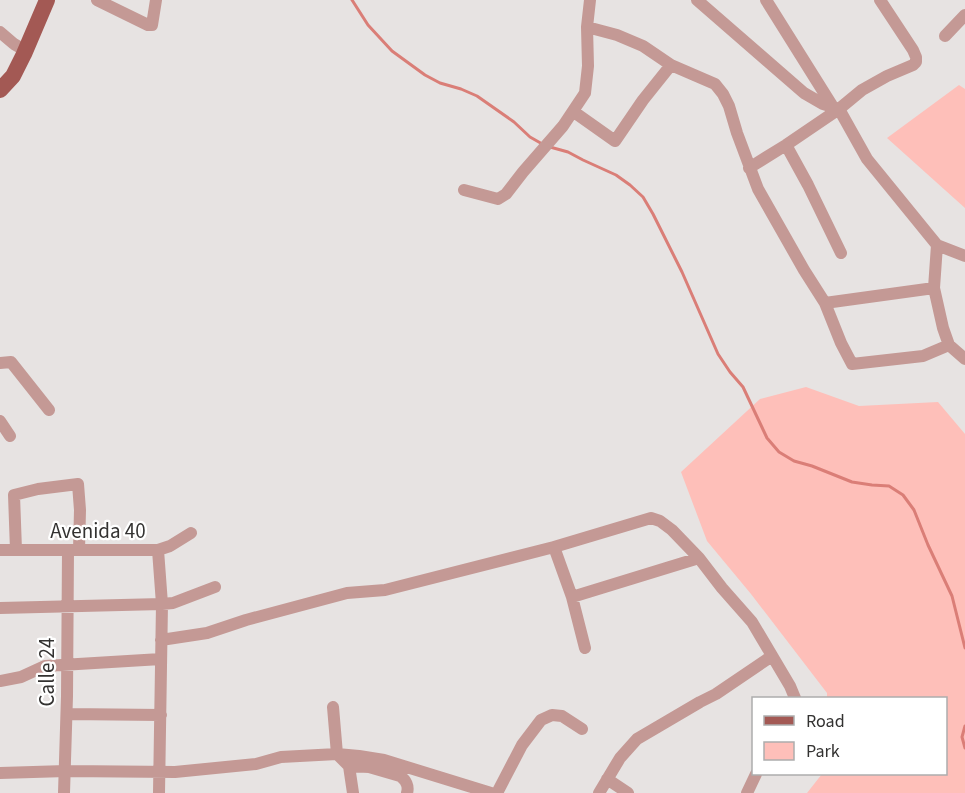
<svg xmlns="http://www.w3.org/2000/svg" width="965" height="793" font-family="'Source Sans 3',sans-serif">
	<style>
		.green { fill: #febfb9 }
		.lines { fill: none; stroke-linecap: round; stroke-linejoin: round }
		.stream { stroke: #da7e77; stroke-width: 3 }
		.minor { stroke: #c49995; stroke-width: 12 }
		.major { stroke: #a35954; stroke-width: 16 }
		.labels { text-anchor: middle; stroke-width: 4.5; stroke-linejoin: round; paint-order: stroke }
		.street-label { font-size: 21px; fill: #333231; stroke: #fff }
	</style>
	<rect width="100%" height="100%" fill="#e7e3e2"/>
	<path class="green" d="M959,85L965,89V208L887,138Z
		M806,387L859,406L938,402L965,434V793H807L822,774H946V698H827V693L751,594L707,541L681,472L760,399Z"/>
	<g class="lines">
		<path class="stream" d="M352,0L368,25L392,51L425,75L440,83L461,89L477,96L514,122L530,137L544,145
			M550,147L568,152L583,160L616,175L630,185L643,197L653,214L682,272L718,354L730,372L743,387L767,438L779,452L794,461L812,466L852,482L872,485L889,486L903,495L914,510L928,545L952,596L965,648
			M965,726L962,737L965,748"/>
		<path class="minor" d="M97,0L148,25H152L156,0
			M697,0L804,93L823,104L833,107
			M766,0L833,107L839,109L867,159L937,245L934,288L943,328L949,345L965,359
			M587,27L617,35L643,46L671,65L715,84L723,94L729,106L737,133L758,189L804,270L825,303L841,343L852,364L923,356L949,345
			M0,32L14,44L26,51
			M945,36L965,15
			M574,112L615,141L643,100L671,65
			M786,145L808,185L841,253
			M749,168L786,145L839,109L862,90L887,76L913,65L916,62V57L913,50L880,0
			M464,190L498,199L506,194L523,172L563,126L585,93L588,66L587,27L590,0
			M937,245L965,256
			M825,303L934,288
			M0,363L11,362L49,410
			M0,421L10,436
			M554,547L651,518L660,521L672,530L699,558L722,588L752,622L790,686L795,698
			M0,550H158L170,546L191,533
			M16,550L14,495L38,489L78,484L80,510L79,550
			M158,550L162,604L159,793
			M572,597L585,648
			M0,608L162,604L173,603L215,587
			M161,640L207,633L246,620L347,593L385,590L554,547L572,597L699,558
			M0,681L21,677L45,666L161,659
			M333,707L337,754L349,766L353,793
			M67,714L161,715
			M349,766L369,767L400,776C406,780 409,786 407,793
			M0,773L66,771L175,772L256,764L281,757L337,754L359,756L384,760L491,793
			M607,779L628,793
			M64,793L67,696L68,550
			M497,793L522,745L541,720L552,715L562,716L582,729
			M599,793L620,758L637,739L700,702L716,694L772,656
			M747,793L756,774"/>
		<path class="major" d="M0,90L13,76L24,54L47,0"/>
	</g>
	<g class="labels">
		<g class="street-label">
			<text x="98" y="538">Avenida 40</text>
			<text transform="translate(47 672) rotate(-90)" y="7">Calle 24</text>
		</g>
	</g>
	<rect x="752" y="697" width="195" height="78" fill="#ffffff" stroke="#adadad" stroke-width="1.5"/>
	<rect x="764" y="716" width="30" height="9" fill="#a35954" stroke="#adadad" stroke-width="1.5"/>
	<text x="806" y="727" font-size="18" fill="#333231">Road</text>
	<rect x="764" y="742" width="30" height="18" fill="#febfb9" stroke="#adadad" stroke-width="1.5"/>
	<text x="806" y="757" font-size="18" fill="#333231">Park</text>
</svg>
